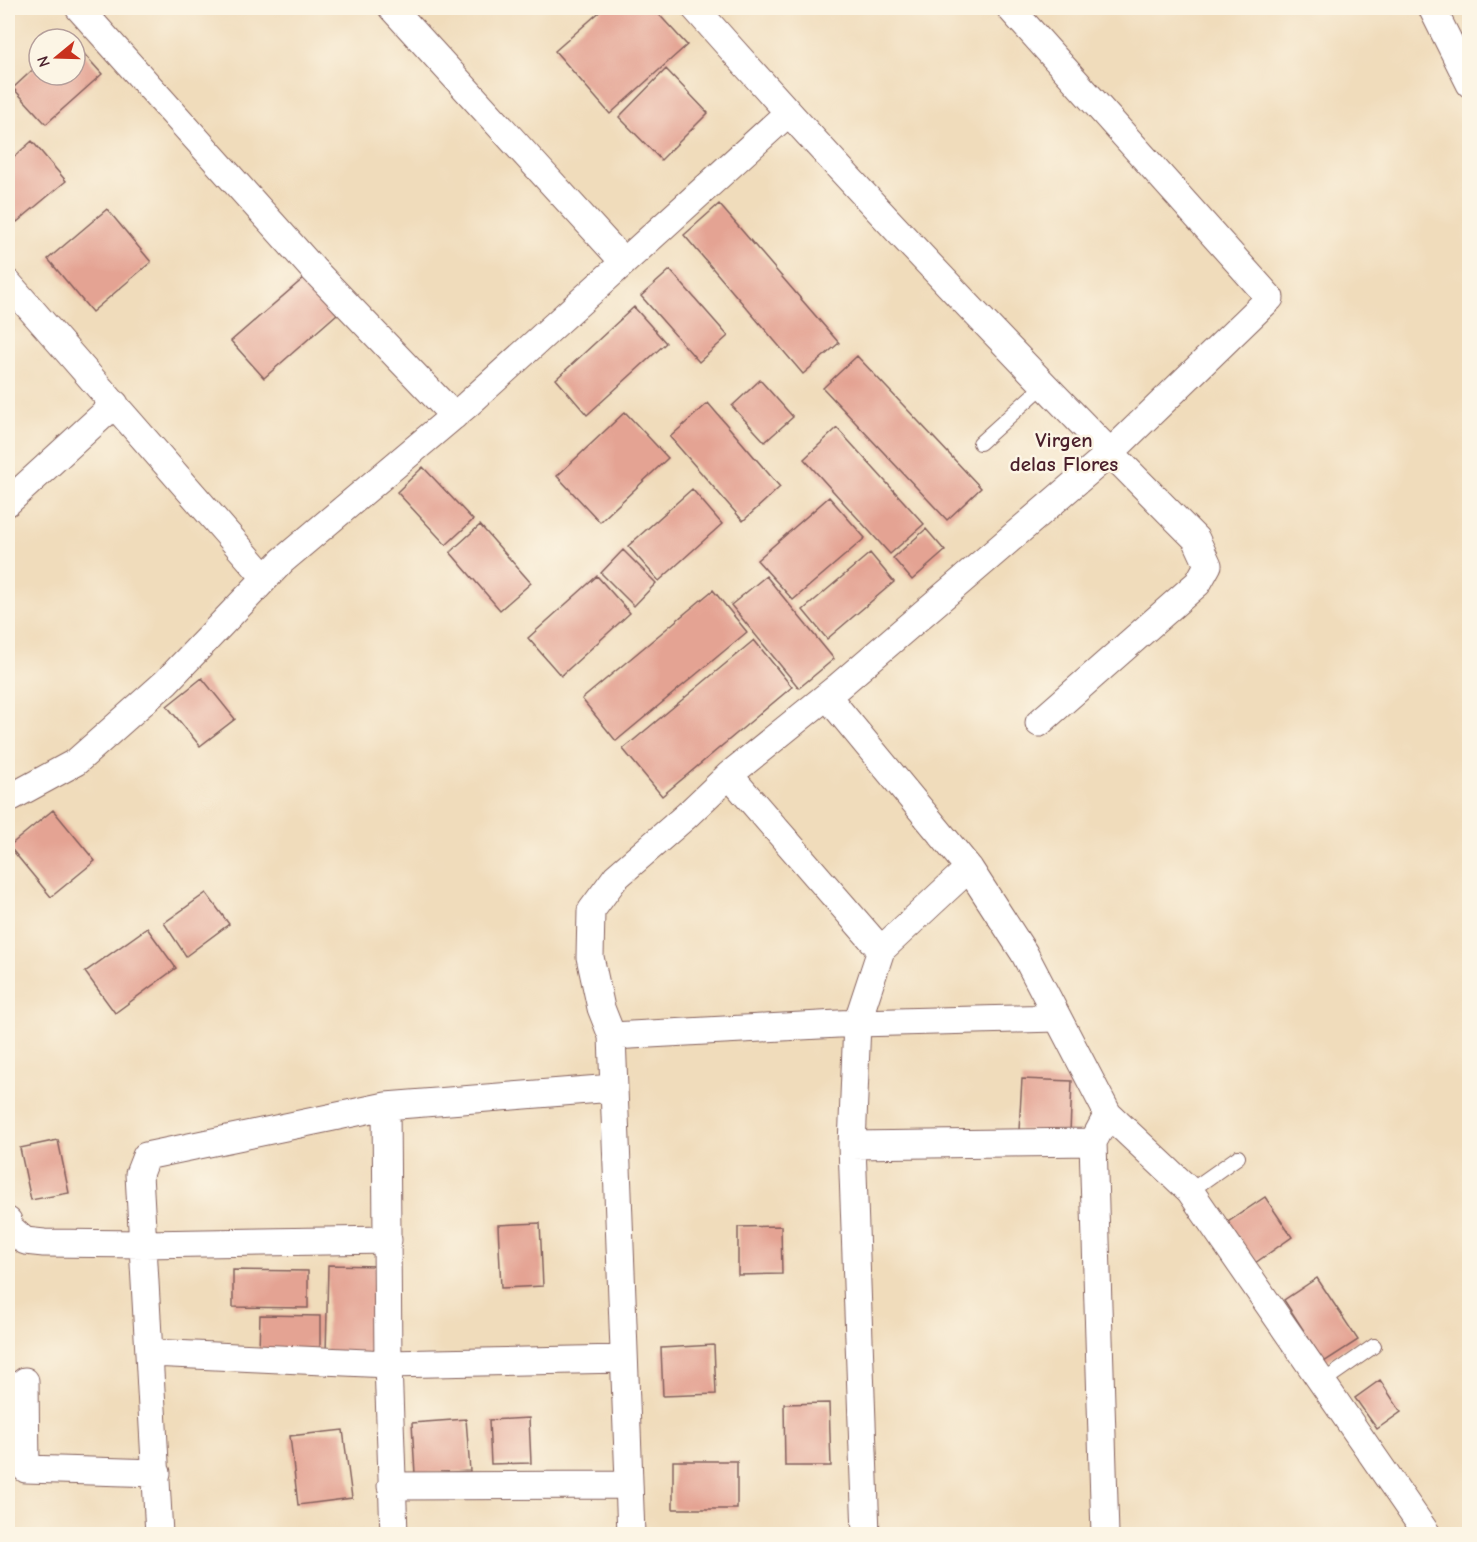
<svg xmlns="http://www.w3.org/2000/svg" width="1477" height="1542" font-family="'Comic Neue',sans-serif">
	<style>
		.building { fill: #e4a393 }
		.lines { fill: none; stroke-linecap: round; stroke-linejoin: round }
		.lane-casing { stroke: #84615d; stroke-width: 16 }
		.street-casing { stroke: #84615d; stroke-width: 29 }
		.lane { stroke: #fff; stroke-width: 14 }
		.street { stroke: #fff; stroke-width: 27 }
		.labels { text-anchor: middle; stroke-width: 5; stroke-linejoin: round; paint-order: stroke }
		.quarter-label { font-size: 21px; font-weight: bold; fill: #4a1f2b; stroke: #fcf5e5 }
	</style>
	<rect width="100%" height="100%" fill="#fcf5e5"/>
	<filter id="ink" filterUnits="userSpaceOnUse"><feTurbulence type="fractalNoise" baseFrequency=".0167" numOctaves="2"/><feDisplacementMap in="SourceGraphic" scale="12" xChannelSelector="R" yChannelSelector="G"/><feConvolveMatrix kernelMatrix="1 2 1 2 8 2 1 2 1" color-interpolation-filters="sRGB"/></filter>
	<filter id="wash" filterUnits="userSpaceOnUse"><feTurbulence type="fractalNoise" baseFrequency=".008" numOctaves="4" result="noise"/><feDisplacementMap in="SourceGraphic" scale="24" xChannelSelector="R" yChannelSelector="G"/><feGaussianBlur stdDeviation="1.35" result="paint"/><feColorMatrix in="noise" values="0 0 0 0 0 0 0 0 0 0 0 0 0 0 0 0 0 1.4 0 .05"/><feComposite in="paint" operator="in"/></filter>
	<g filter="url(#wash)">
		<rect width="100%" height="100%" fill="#f0dcbb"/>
		<g id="blocks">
			<path class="building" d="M604,8H653L687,45L610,114L555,51Z
				M75,44L102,74L46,124L13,88L39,64V75H75Z
				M666,69L708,113L661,160L619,117Z
				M32,141L66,181L17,222L8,211V162Z
				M719,204L839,343L803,374L684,235Z
				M107,209L151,262L92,312L48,259Z
				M670,270L728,336L699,362L641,296Z
				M305,277L337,314L264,378L231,341Z
				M634,307L666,343L587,415L556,379Z
				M857,356L981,488L947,520L823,388Z
				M760,380L793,417L765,442L732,406Z
				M708,403L780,487L743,521L670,437Z
				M625,412L668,458L600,522L557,476Z
				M837,428L924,524L890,554L804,459Z
				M423,467L473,520L446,545L397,492Z
				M692,489L722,524L659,581L628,546Z
				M829,497L865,538L793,600L757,560Z
				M480,525L531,583L500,610L450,552Z
				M926,529L945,551L912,580L893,558Z
				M623,550L656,583L634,606L601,573Z
				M870,553L894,582L827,639L803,610Z
				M597,576L630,613L561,676L528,638Z
				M766,576L834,659L799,688L731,605Z
				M713,590L747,632L616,741L582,699Z
				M754,640L792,687L662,796L623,749Z
				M202,678L235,719L200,746L167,706Z
				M53,810L95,861L51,897L9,846Z
				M206,893L229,924L186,956L164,923Z
				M147,928L176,968L115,1013L85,972Z
				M1022,1079L1072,1081L1070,1133L1019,1130Z
				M58,1140L69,1193L31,1200L20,1148Z
				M1265,1197L1292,1237L1255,1263L1228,1222Z
				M540,1223L543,1286L501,1288L498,1225Z
				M781,1226L782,1274L738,1275V1227Z
				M328,1265L378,1266L376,1356L326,1355Z
				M233,1270L308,1271V1308L233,1307Z
				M1317,1278L1358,1340L1324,1362L1284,1300Z
				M260,1315L320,1316V1352L259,1351Z
				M714,1345L716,1394L663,1396L661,1348Z
				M1380,1380L1401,1412L1377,1429L1355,1398Z
				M829,1403L831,1466H785L784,1404Z
				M529,1418L531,1463L491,1464L489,1420Z
				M466,1419L470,1471L415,1474L412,1423Z
				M343,1430L352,1498L298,1505L290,1436Z
				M673,1461H737V1509H673Z"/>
		</g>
	</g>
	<g filter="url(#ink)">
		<use href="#blocks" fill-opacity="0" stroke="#84615d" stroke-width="1.5"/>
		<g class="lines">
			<g class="lane-casing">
				<path id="lane" d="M980,443L1043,386
					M1190,1191L1238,1157
					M1321,1383L1374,1346"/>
			</g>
			<g class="street-casing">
				<path id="street" d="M79,8L313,269L454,416
					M392,8L623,261
					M695,8C856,190 1024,367 1196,539L1208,565L1198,583L1039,723
					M1432,8L1470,84
					M8,283L265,577
					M8,502L115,404
					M827,696L969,868L1024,953L1108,1114L1190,1191L1427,1534
					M729,775L881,950
					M8,799L76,762L166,682L282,561L468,404L788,113
					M612,1036L857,1023L1057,1018
					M386,1106L388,1364L394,1534
					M852,1145L1093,1142
					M8,1221V1226L25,1241L44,1243L145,1244L388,1240
					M151,1353L388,1364L623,1359
					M25,1381L26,1469L157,1473
					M391,1486L629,1485
					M159,1534L139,1174L146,1156L386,1106L613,1088
					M631,1534L612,1036L601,1008L590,957L591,911L616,877L686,816L729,775L839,686L1110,453L1270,298L1010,8
					M866,1534L852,1145L857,1023L881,950L969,868
					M1105,1534L1093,1142L1108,1114"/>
			</g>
			<use href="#lane" class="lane"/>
			<use href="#street" class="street"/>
		</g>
	</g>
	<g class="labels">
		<g class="quarter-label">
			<text x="1064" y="447">Virgen<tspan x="1064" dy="24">delas Flores</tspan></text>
		</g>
	</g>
	<rect width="1477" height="1542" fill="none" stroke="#fcf5e5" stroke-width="30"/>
	<g transform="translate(57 57) rotate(251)"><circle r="28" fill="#fcf5e5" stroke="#b59f9b" stroke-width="1.5"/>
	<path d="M0-4.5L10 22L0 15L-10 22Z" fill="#c8321e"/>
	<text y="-9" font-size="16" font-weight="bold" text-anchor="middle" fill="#4a1f2b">N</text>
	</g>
</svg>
